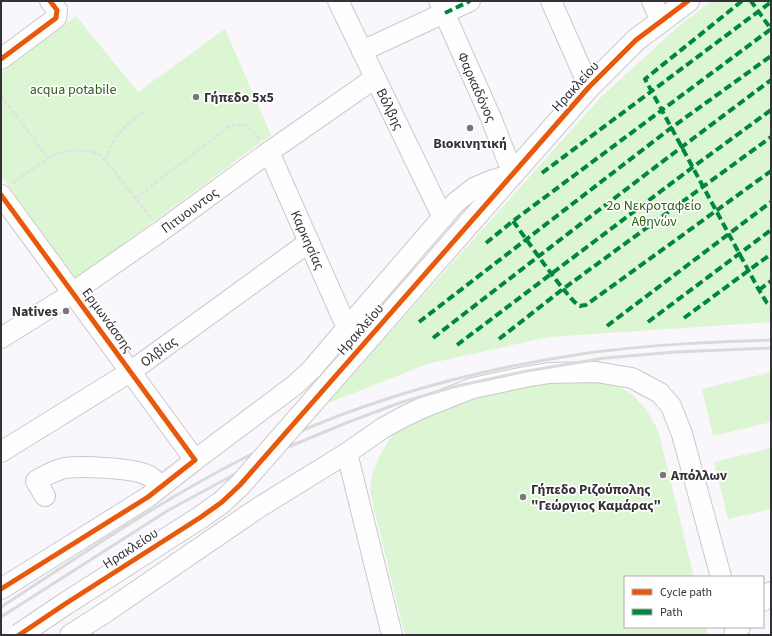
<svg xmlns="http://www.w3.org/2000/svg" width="772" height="636" font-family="'Source Sans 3',sans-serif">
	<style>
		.green { fill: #dcf5d3 }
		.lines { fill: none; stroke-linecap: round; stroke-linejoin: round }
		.minor-casing { stroke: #cac8cc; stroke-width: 22 }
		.major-casing { stroke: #cac8cc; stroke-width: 24 }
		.path { stroke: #e1e0e2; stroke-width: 2.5; stroke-dasharray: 4 2; stroke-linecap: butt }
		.minor { stroke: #fefefe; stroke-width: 20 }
		.major { stroke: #fefefe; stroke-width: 22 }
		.rail { stroke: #dadadc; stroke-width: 3 }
		.major-bridge-casing { stroke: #cac8cc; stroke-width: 24; stroke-linecap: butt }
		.major-bridge { stroke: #fefefe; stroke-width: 22 }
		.quiet { stroke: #00873e; stroke-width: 4; stroke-dasharray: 8 4; stroke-linecap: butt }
		.cycleway-casing { stroke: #fff; stroke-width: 8 }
		.cycleway { stroke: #e8590c; stroke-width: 5 }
		.poi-dot { fill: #79777c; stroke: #fff; stroke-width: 1.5 }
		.labels { text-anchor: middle; stroke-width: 3.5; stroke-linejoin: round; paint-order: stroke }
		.street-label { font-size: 14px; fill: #343237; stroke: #fff }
		.park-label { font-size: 14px; fill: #2f6117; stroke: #fff }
		.poi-label { font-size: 14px; font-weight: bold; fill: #343237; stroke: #fff; text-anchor: start }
	</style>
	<rect width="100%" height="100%" fill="#f9f7fb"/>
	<path class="green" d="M712,1H771V322L549,337L427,364L326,404L601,97L682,23Z
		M76,16L138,92L225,29L271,135L76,279L1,176V73Z
		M771,372V422L713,436L702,389Z
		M579,375L619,386L634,396L647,411L658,430L694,577H625V627H706L708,635H405L373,505L370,488L373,472L380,455L388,441L400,428L452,400Z
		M771,448V509L728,519L714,462Z"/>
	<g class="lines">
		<g class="minor-casing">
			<g id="minor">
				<path id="s1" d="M338,1L443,218"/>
				<path d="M551,1L589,87"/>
				<path d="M652,1L661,21"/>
				<path d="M362,51L470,1"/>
				<path d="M1,59L56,18L57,10L50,1"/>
				<path id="s2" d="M269,152L347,328"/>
				<path d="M1,195L195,460"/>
				<path id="s3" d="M1,338L62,300L161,231L269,152L375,78"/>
				<path id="s4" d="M1,452L130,372L309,242"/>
				<path d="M347,453L392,635"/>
				<path d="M45,496L36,481C44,476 52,472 61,469C75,465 134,468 147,475C152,477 157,482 161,486"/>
				<path d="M1,589L148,497L195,460L295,385L312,369L347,328L455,203L474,188L493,180L513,174L491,118L439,1"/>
				<path d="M763,601L771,592"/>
				<path d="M70,635L106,612L258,508L347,453L383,428L403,417L422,408L473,388L525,377L549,373L596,372L632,378L660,393L671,406L682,434L721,577"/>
				<path d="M734,635L735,632L740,627"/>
			</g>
		</g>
		<g class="major-casing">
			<path id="major" d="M473,219L589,87L636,40L688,1"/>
		</g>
		<path class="path" d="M1,96L48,158
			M106,160C112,136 126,124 146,111
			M12,183L48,158L59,153L73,150L91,151L100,155L110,166L151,218
			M136,198L227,128L236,124L247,126L259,139"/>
		<use href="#minor" class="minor"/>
		<use href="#major" class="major"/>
		<path class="rail" d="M1,607C81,555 161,500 246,457C260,450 273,443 287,437C375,398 469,372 563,357C577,355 591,352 604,351C660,344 715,342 771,340
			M1,617L167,511L224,480L288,447L346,423L402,402L457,386L527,371L605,358L676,352L771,348"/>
		<g class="major-bridge-casing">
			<path id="major-bridge" d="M19,635L65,604L201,517L222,502L240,485L473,219"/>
		</g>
		<use href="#major-bridge" class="major-bridge"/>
		<path class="quiet" d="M742,1L645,79L759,290L767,303L771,306
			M445,13L470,1
			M542,173L771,2
			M513,221C522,233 571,304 580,306C580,306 585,305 586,305L771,171
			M486,243L513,221L662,110L771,29L751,1
			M759,290L771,281
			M684,318L771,254
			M419,322L671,128L771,56
			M648,322L771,230
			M607,326L771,202
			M433,338C545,251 657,165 771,80
			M499,339L563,289L771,137
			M457,345L693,167L771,110"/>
		<g class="cycleway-casing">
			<path id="cycleway" d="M1,59L56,18L57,10L50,1
				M1,195L195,460L148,497L1,589
				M19,635L65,604L201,517L222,502L240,485L589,87L636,40L688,1"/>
		</g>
		<use href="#cycleway" class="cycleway"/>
	</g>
	<g class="poi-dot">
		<circle cx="196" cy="97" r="4"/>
		<circle cx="470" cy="128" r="4"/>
		<circle cx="66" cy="311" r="4"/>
		<circle cx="663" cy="475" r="4"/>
		<circle cx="523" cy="497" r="4"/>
	</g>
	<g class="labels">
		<g class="street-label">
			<text transform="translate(575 86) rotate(-48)" y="5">Ηρακλείου</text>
			<text transform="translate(477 87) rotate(66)" y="5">Φαρκαδόνος</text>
			<text dy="5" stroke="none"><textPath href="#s1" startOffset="120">Βόλβης</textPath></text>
			<text dy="5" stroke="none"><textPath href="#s3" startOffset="228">Πιτυουντος</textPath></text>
			<text dy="5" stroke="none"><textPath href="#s2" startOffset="96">Καρκησίας</textPath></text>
			<text transform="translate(108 320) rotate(54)" y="5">Ερμωνάσσης</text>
			<text transform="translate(360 329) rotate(-49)" y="5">Ηρακλείου</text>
			<text dy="5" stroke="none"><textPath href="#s4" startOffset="187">Ολβίας</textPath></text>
			<text transform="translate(130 548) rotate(-33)" y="5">Ηρακλείου</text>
		</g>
		<g class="park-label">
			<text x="73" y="94">acqua potabile</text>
			<text x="654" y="210">2ο Νεκροταφείο<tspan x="654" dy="16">Αθηνών</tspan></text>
		</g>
		<g class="poi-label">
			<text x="204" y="102">Γήπεδο 5x5</text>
			<text x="470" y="148" text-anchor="middle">Βιοκινητική</text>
			<text x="58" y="316" text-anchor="end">Natives</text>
			<text x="671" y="480">Απόλλων</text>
			<text x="531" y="494">Γήπεδο Ριζούπολης<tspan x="531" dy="16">"Γεώργιος Καμάρας"</tspan></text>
		</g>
	</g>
	<rect width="772" height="636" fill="none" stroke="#343237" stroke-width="4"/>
	<rect x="624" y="576" width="140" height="52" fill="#ffffff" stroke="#aeadaf"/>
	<rect x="632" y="589" width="20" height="6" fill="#e8590c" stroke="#aeadaf"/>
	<text x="660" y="596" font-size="12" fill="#343237">Cycle path</text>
	<rect x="632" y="609" width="20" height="6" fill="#00873e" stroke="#aeadaf"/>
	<text x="660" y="616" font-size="12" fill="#343237">Path</text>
</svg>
